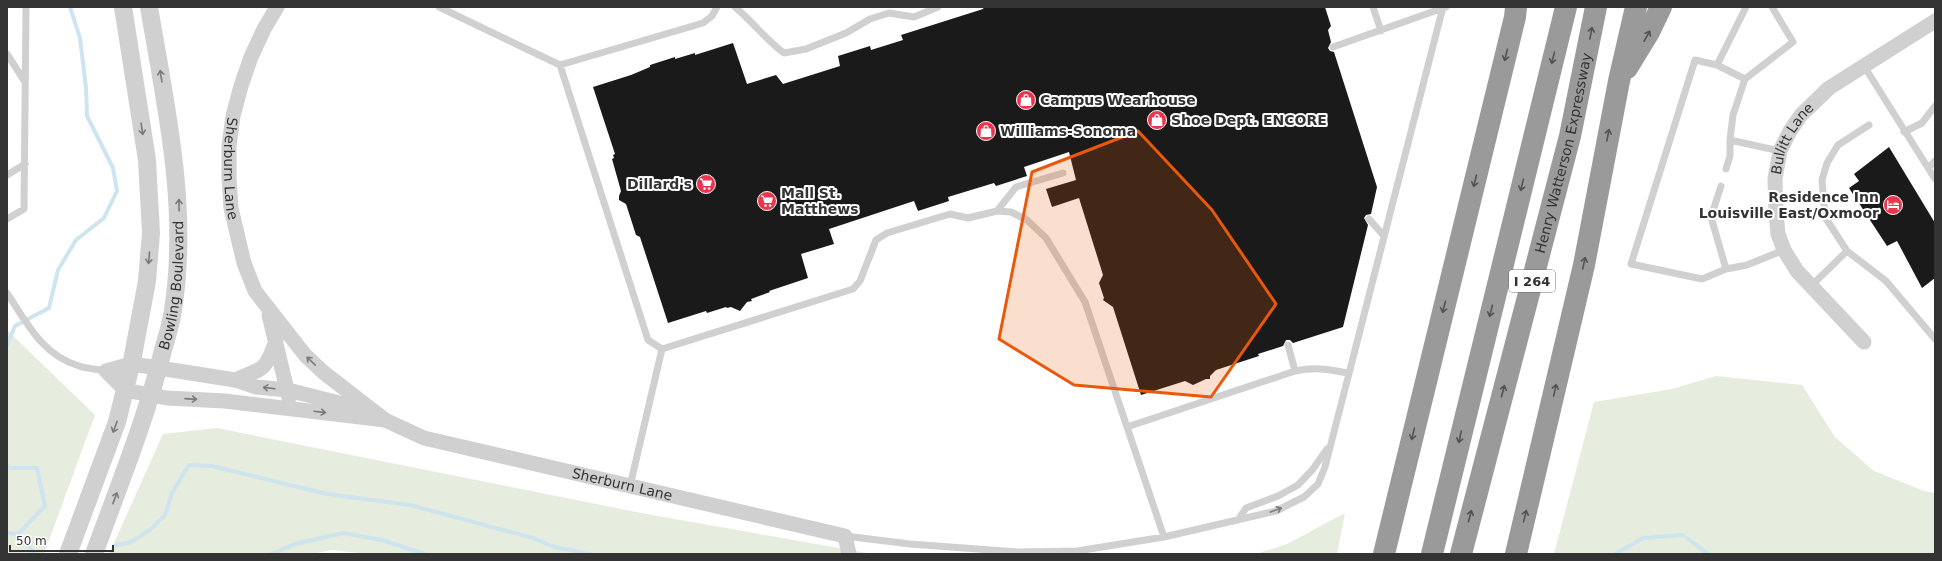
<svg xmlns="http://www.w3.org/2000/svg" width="1942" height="561" font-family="'DejaVu Sans',sans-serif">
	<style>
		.green { fill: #e6ecde }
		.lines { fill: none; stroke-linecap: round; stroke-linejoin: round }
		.stream { stroke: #cee4ee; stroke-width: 4 }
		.building { fill: #1a1a1a }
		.service { stroke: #d0d0d0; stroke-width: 7 }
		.minor { stroke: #d0d0d0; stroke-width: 15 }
		.tertiary { stroke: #d0d0d0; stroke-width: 18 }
		.motorway { stroke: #9a9a9a; stroke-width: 22 }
		.oneway { stroke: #525252 }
		.oneway2 { stroke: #7a7a7a }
		.marked { fill: #e8590c; fill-opacity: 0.2; stroke: #e8590c; stroke-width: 3; stroke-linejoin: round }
		.labels { text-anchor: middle; stroke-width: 4; stroke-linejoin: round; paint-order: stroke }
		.shield { fill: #fff; stroke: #707070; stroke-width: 1 }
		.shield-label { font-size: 13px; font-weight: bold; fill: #333 }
		.poi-label { font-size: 14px; font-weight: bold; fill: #333; stroke: #fff; text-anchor: start }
		.street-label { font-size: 14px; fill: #333; stroke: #fff }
	</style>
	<rect width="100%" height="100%" fill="#fff"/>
	<path class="green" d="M7,330L95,415L44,554H7Z
		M1716,376L1802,385L1835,437L1874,471L1924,491L1935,493V554H1554L1594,402L1672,389Z
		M217,428L641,513L873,554H370L332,550L312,554H109L163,434Z
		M1345,513L1337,554H1256L1287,544Z"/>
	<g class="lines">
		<path class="stream" d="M7,345L15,326L49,308L58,270L76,240L104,218L117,191L113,168L87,116L86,88L80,38L70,7
			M7,466L9,468H37L45,506L18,534L7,533
			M18,534L35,554
			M114,546L131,542L151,529L165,515L172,493L189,465L212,466L327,494L410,505L533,538L554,547L590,554
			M271,554L295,544L343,533L382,540L425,554
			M1615,554L1643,538L1683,535L1708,554"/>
	</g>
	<path class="building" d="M984,7H1325L1331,26L1328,30L1331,42L1328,48L1330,51L1334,52L1377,187L1371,214L1366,215L1364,218L1368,225L1343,327L1293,343L1290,340H1286L1283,346L1258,354L1259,356L1216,370L1210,376V379H1206L1193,385L1185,381L1141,395L1113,307L1103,300L1104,298L1099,283L1103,275L1079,198L1052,207L1046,189L1076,180L1069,152L1024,167L1027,176L996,186L994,183L948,197L949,201L918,211L914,201L829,229L834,244L801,254L808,278L769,291L770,292L751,299L752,301L747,302L740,311L731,307L727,308L726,307L707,313L706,311L668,323L640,237L636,235L626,204L619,200V196L621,191L612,159L614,158L613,155L615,154L593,87L631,75L650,67V65L675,57V59L695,53V55L733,43L747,84L776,75L783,84L840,66L838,56L870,46L871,50L903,40L901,35L983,9Z
		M1889,147L1935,223V278L1922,288L1897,241L1887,246L1849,188L1859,181L1854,174Z"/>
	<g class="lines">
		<path class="service" d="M439,7L560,65L648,340L662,349
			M735,7C753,22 766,40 784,53L806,49L846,33L870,19L889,13L914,17L938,7
			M1373,7L1381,31
			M1772,7L1793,42L1745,79L1733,115L1730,140L1780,151
			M1333,47L1446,7
			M7,54L25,82
			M560,65L703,23L712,16L717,7
			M1717,65L1695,60L1631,264L1702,279L1726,269
			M1864,66L1935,179
			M1745,79L1717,65L1746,7
			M1904,132L1922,123L1935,106
			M1928,168L1935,161
			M1726,169L1730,156V140
			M7,175L25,164
			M1721,186L1711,217L1726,269L1747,265L1784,250
			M997,211L1016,187L1063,173
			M7,219L24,209L26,7
			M1369,219L1384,236
			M1847,251L1886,281L1935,339
			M1811,286L1847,251L1825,217L1822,180L1827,163L1838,145L1869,125
			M7,293C27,323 42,355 79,366C87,369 98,369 106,371
			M1288,345L1295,371
			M1127,427L1295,371C1314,367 1328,369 1347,373
			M630,486L662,349L853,289L860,281L876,240L887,233L950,214L968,218L997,211L1011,212L1027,220L1046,238L1085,302L1164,537
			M1238,520L1246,508L1278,496L1298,485L1313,469L1327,449
			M845,536L910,544L1019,552L1077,551L1164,537L1276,511L1304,497L1318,484L1325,467L1443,7"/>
		<g class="minor">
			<path id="s1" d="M277,7L264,29L251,57L241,86L233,116L229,146V177L231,208L244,263L255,291L305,355L323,372L385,420L424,438L845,536L849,554"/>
			<path d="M269,315L289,398"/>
			<path id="s2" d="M1864,342L1797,271L1784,250L1778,234L1776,213L1775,179L1780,151L1790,131L1801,115L1829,88L1935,21"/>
			<path d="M235,380C263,367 264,374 276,341"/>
			<path d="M367,410L288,390L256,387L235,380L159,368L131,364L106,371L125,390L130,391L167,398L225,401L385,420"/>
		</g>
		<g class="tertiary">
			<path d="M68,554L117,422L132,361L147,281L151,233L147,160L123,7"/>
			<path id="s3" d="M94,554C118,488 145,422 162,354C166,339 171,325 173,310C189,207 166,108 149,7"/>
		</g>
		<g class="motorway">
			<path d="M1627,68L1649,32L1661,7"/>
			<path d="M1384,554L1515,17L1516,7"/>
			<path d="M1432,554L1566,7"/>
			<path id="s4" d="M1461,554L1570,136L1596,7"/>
			<path d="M1516,554L1584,265L1619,81L1636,7"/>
		</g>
	</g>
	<defs><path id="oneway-shaft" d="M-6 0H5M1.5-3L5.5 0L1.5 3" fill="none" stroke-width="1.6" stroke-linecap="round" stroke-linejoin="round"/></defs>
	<g class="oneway">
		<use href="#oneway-shaft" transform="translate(1591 33) rotate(-79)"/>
		<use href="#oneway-shaft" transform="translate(1647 36) rotate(-61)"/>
		<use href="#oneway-shaft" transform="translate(1506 55) rotate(104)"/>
		<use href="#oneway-shaft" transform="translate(1553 58) rotate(104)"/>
		<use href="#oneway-shaft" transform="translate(1608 135) rotate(-79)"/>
		<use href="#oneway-shaft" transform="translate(1475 181) rotate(104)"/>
		<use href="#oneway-shaft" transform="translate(1522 185) rotate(104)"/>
		<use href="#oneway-shaft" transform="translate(1584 263) rotate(-78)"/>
		<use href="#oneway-shaft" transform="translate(1444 307) rotate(104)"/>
		<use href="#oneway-shaft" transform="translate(1491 311) rotate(104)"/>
		<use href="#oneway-shaft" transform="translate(1555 390) rotate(-77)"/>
		<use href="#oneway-shaft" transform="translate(1503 391) rotate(-75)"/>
		<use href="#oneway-shaft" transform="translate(1413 434) rotate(104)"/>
		<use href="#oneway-shaft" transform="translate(1460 437) rotate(103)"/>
		<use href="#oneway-shaft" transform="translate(1470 516) rotate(-75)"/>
		<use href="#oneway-shaft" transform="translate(1525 516) rotate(-76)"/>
	</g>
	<g class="oneway2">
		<use href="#oneway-shaft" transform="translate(161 76) rotate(-99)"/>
		<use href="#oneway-shaft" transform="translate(142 129) rotate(81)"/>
		<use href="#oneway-shaft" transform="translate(179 205) rotate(-91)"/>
		<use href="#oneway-shaft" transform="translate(149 258) rotate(95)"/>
		<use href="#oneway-shaft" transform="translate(311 361) rotate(-136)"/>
		<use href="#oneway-shaft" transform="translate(269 388) rotate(-173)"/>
		<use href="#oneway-shaft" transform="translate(191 399) rotate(4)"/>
		<use href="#oneway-shaft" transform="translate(320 412) rotate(7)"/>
		<use href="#oneway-shaft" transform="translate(115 427) rotate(110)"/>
		<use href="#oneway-shaft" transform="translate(115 498) rotate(-70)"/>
		<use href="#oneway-shaft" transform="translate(1276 510) rotate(-20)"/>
	</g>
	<path class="marked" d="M1138,131L1212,210L1276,304L1211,397L1074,385L999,339L1032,172Z"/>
	<defs>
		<g id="shop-disc" transform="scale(1)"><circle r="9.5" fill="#e9354d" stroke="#fff"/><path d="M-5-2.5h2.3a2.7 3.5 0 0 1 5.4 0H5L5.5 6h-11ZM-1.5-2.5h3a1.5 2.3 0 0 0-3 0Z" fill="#fff"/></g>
		<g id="supermarket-disc" transform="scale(1)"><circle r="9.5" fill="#e9354d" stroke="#fff"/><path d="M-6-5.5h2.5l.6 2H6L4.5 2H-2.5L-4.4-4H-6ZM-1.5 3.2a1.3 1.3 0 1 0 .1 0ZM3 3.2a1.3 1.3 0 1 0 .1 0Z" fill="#fff"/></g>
		<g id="hotel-disc" transform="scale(1)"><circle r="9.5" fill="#e9354d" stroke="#fff"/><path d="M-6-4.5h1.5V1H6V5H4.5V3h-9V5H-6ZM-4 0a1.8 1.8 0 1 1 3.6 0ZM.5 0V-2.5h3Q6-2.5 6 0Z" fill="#fff"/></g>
	</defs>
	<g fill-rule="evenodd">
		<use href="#shop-disc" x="1026" y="100"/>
		<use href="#shop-disc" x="1157" y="120"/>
		<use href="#shop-disc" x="986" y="131"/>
		<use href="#supermarket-disc" x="706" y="184"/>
		<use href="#supermarket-disc" x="767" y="201"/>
		<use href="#hotel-disc" x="1893" y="205"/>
	</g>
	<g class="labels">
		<rect class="shield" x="1509" y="270" width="46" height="22" rx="3"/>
		<g class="shield-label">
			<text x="1532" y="286">I 264</text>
		</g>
		<g class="poi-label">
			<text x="1040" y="105">Campus Wearhouse</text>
			<text x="1171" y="125">Shoe Dept. ENCORE</text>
			<text x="1000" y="136">Williams-Sonoma</text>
			<text x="692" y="189" text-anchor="end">Dillard's</text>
			<text x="781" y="198">Mall St.<tspan x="781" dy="16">Matthews</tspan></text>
			<text x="1879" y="202" text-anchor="end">Residence Inn<tspan x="1879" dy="16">Louisville East/Oxmoor</tspan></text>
		</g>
		<g class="street-label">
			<text dy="5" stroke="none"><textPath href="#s2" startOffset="239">Bullitt Lane</textPath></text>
			<text dy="5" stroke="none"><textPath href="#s4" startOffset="414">Henry Watterson Expressway</textPath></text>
			<text dy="5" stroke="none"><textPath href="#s1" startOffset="171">Sherburn Lane</textPath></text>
			<text dy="5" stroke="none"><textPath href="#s3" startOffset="281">Bowling Boulevard</textPath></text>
			<text dy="5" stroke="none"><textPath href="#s1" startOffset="728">Sherburn Lane</textPath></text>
		</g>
	</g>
	<rect width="1942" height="561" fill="none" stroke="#333333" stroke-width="16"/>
	<path d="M10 545v6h103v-6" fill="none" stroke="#333333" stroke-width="2"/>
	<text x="16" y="545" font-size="12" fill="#333333" stroke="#ffffff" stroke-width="3" paint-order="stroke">50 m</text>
</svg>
